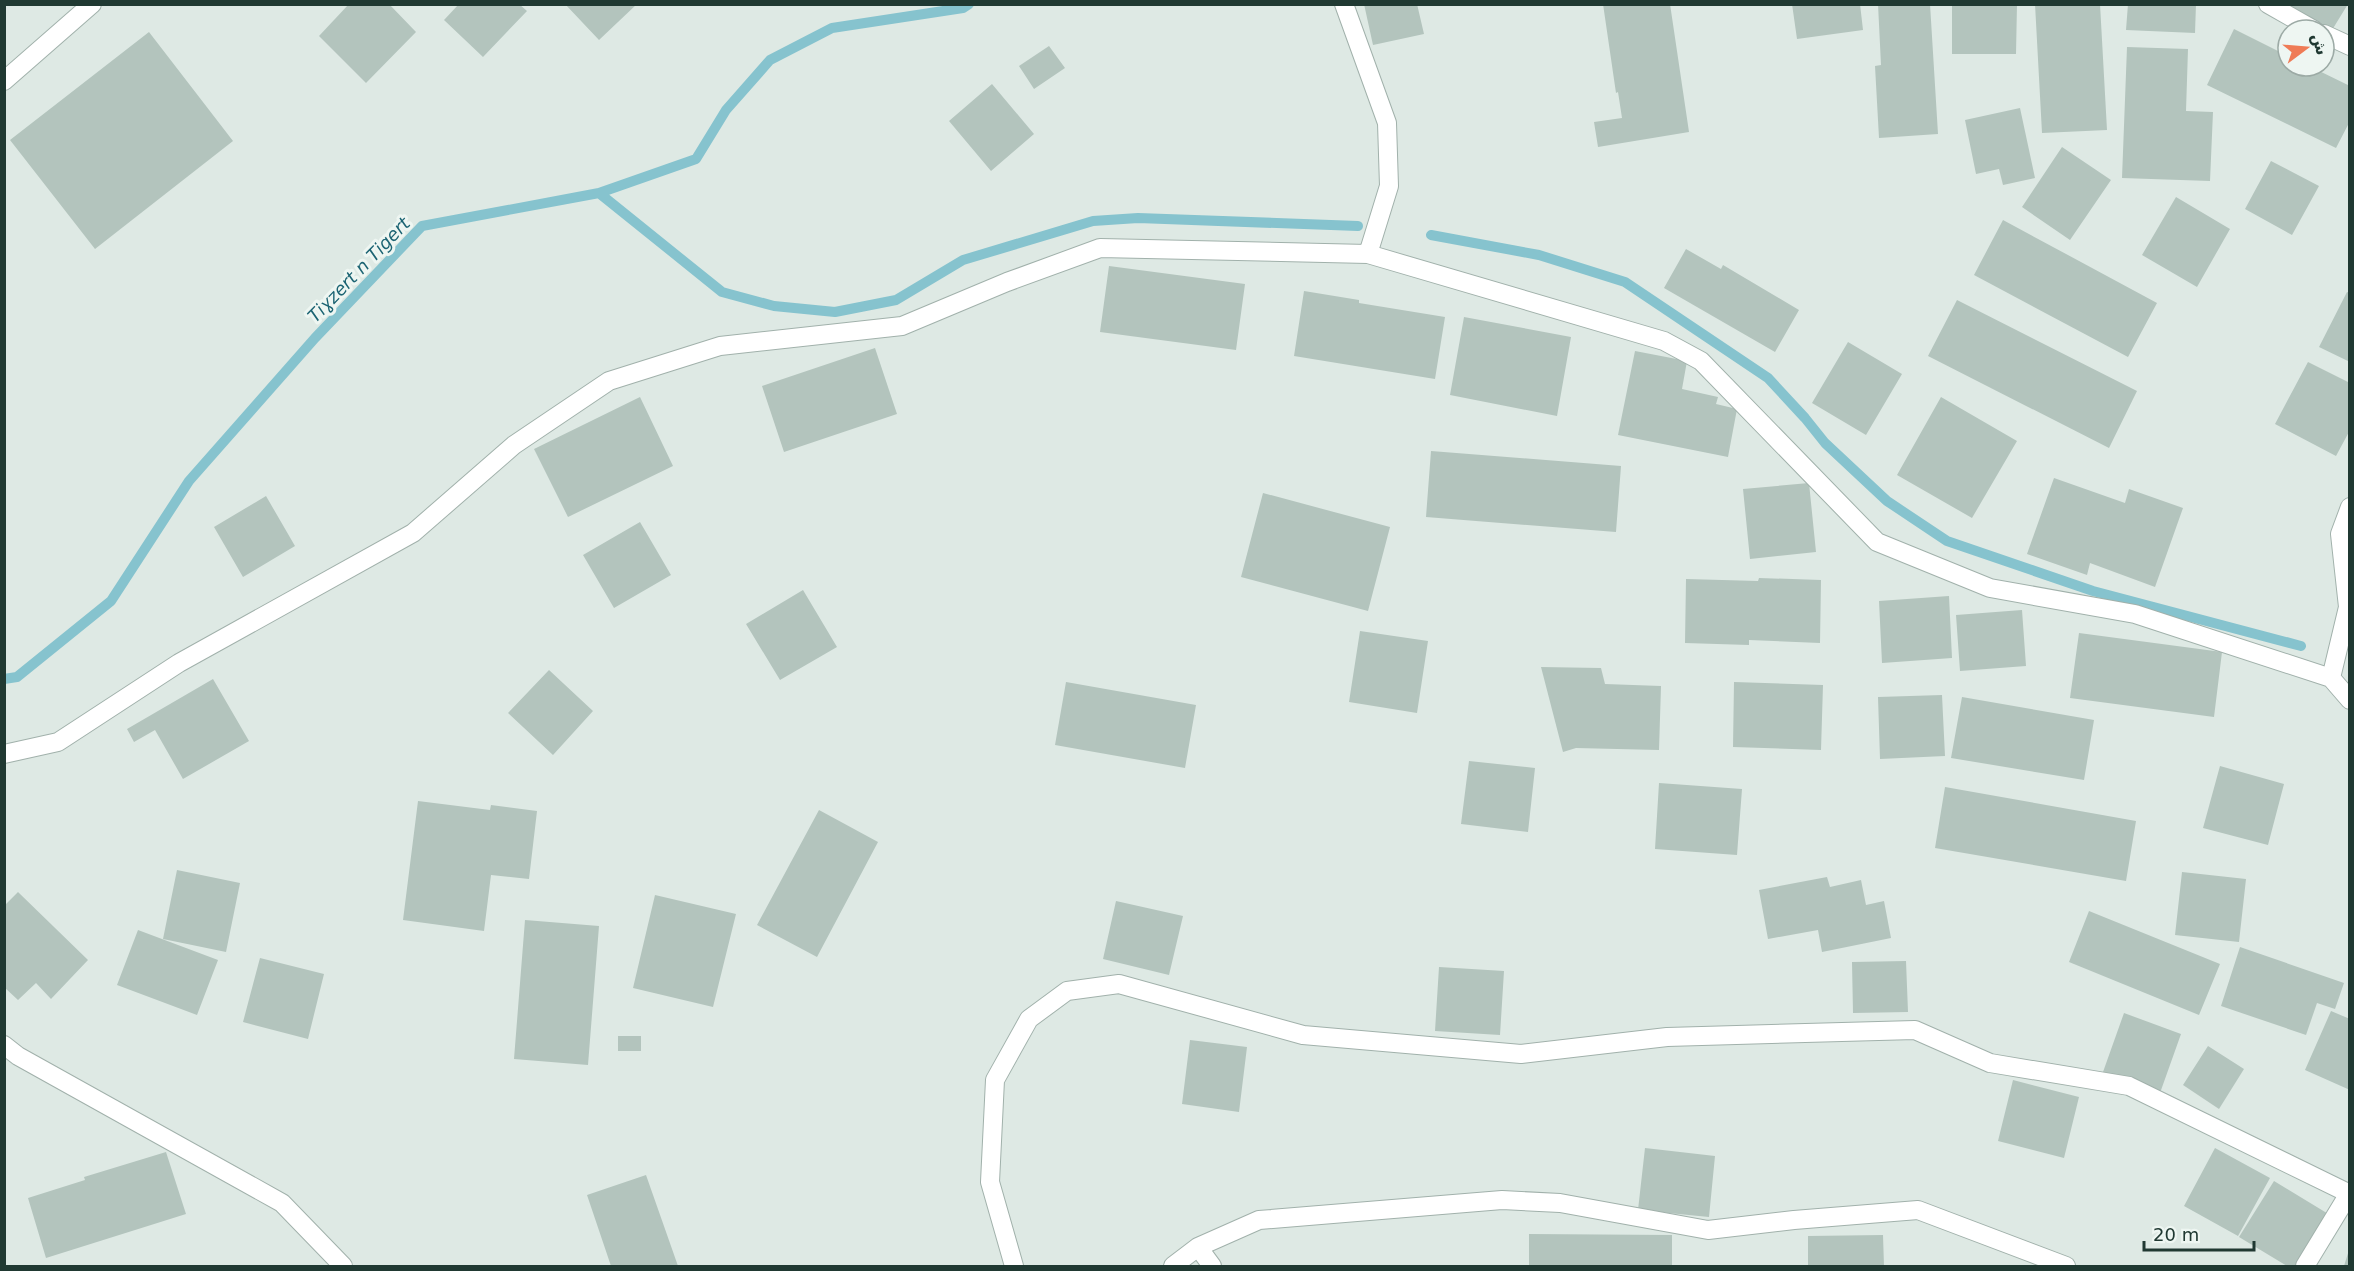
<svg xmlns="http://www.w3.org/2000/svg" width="2354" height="1271" font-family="'DejaVu Sans',Cairo,sans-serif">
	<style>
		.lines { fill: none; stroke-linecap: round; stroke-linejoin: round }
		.stream { stroke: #86c3ce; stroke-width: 10 }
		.building { fill: #b3c4bd }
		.minor-casing { stroke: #a1b1ab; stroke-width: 20 }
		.minor { stroke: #fff; stroke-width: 18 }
		.labels { text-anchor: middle; stroke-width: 6; stroke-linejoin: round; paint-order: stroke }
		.water-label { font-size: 18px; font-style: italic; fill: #1c6473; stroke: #eef6f2 }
	</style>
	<rect width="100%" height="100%" fill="#dee9e4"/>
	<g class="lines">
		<path class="stream" d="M599,193L722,292L774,306L835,312L896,300L963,260L1093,221L1138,218L1358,226
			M1431,235L1539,255L1625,282L1768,378L1805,418L1825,443L1887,501L1947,541L2093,591L2301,646
			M4,679L17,677L111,601L189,481L315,338L422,226L599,193L696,159L726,110L770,60L832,28L963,8L969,4"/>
	</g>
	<path class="building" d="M349,4H389L416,32L366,83L319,36Z
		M459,4H519L527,11L483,57L444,20Z
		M565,4H637L599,40Z
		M1364,4H1417L1424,34L1373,45Z
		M1603,4H1670L1689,132L1598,147L1594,122L1622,118L1618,92L1616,93Z
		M1792,4H1860L1863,30L1797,39Z
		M1878,4H1930L1938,134L1879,138L1875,66L1881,65Z
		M1952,4H2017L2016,54H1952Z
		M2035,4H2100L2107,130L2042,133Z
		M2128,4H2196L2195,33L2126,30Z
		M2291,4H2348L2329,35L2288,10Z
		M2234,29L2288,56V66H2309L2350,86V121L2336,148L2207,85Z
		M149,32L233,141L95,249L10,140Z
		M1049,46L1065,68L1034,89L1019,66Z
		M2127,47L2188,49L2186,111L2213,112L2210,181L2122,178Z
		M992,84L1034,134L991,171L949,121Z
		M2020,108L2035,178L2003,185L1999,169L1976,174L1965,120Z
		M2062,147L2111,180L2070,240L2022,207Z
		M2271,161L2319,186L2292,235L2245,209Z
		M2176,197L2230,229L2197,287L2142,255Z
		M2003,220L2157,303L2128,357L1974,275Z
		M1686,249L1721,269L1723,265L1799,310L1775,352L1664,288Z
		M1109,266L1245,284L1236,350L1100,332Z
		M1304,291L1359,300V303L1445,317L1435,379L1294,356Z
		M2347,292L2350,293V362L2319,347Z
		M1957,300L2137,391L2109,448L1928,356Z
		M1464,317L1571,337L1557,416L1450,395Z
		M1848,342L1902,374L1866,435L1812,403Z
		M875,348L897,414L784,452L762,386Z
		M1635,351L1687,361L1682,389L1718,397L1716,404L1737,409L1728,457L1618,435Z
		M2308,362L2350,383V430L2336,456L2275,424Z
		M640,397L673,466L568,517L534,449Z
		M1941,397L2017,441L1972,518L1897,475Z
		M1431,451L1621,466L1616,532L1426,517Z
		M2054,478L2125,503L2129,489L2183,508L2155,587L2090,563L2087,575L2027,554Z
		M1809,483L1816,552L1750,559L1743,489Z
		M1263,493L1390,527L1368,611L1241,577Z
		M266,496L295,546L243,577L214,527Z
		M640,522L671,575L614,608L583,555Z
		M1759,578L1821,580L1820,643L1749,640V645L1685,643L1686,579L1758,581Z
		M803,590L837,647L780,680L746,624Z
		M1949,596L1952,658L1882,663L1879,601Z
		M2022,610L2026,666L1960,671L1956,615Z
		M1360,631L1428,641L1417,713L1349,702Z
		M2079,633L2222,652L2214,717L2070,698Z
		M1541,667L1601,668L1605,684L1661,686L1659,750L1576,748L1563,752Z
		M549,670L593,711L553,755L508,713Z
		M213,679L249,741L183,779L155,730L134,742L127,729Z
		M1066,682L1196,705L1185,768L1055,745Z
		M1734,682L1823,685L1821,750L1733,747Z
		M1942,695L1945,756L1880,759L1878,697Z
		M1962,697L2094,720L2084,780L1951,758Z
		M1469,761L1535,768L1528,832L1461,824Z
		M2220,766L2284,784L2268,845L2203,828Z
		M1659,783L1742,789L1737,855L1655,849Z
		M1945,787L2136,821L2126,881L1935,848Z
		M418,801L490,810L491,805L537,811L529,879L491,875L484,931L403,920Z
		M819,810L878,842L817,957L757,925Z
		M177,870L240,883L226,952L163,939Z
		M2182,872L2246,879L2239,942L2175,935Z
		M1827,877L1830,887L1861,880L1866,905L1884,901L1891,938L1822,952L1818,930L1768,939L1759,890Z
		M18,892L88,960L51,999L36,983L18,1000L4,987V906Z
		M655,895L736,914L713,1007L633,988Z
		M1116,901L1183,916L1169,975L1103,959Z
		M2089,911L2220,964L2199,1015L2069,962Z
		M525,920L599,926L588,1065L514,1059Z
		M138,930L218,960L197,1015L117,985Z
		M2240,947L2344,983L2335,1009L2317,1003L2306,1035L2221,1006Z
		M260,958L324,974L308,1039L243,1022Z
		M1906,961L1908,1012L1853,1013L1852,962Z
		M1439,967L1504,971L1500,1035L1435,1031Z
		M2331,1011L2350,1019V1090L2305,1070Z
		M2124,1013L2181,1034L2160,1093L2103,1072Z
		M618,1036H641V1051H618Z
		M1190,1040L1247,1047L1239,1112L1182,1104Z
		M2208,1046L2244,1069L2219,1109L2183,1085Z
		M2013,1080L2079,1097L2064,1158L1998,1141Z
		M1645,1148L1715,1156L1709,1217L1638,1210Z
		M2215,1148L2270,1178L2238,1236L2184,1206Z
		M166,1152L186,1214L46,1258L28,1198L85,1180L84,1177Z
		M646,1175L678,1266H611L587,1195Z
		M2274,1181L2330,1215L2298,1266H2287L2239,1237Z
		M1529,1234L1672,1235V1266H1529Z
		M1883,1235L1884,1266H1808V1236Z
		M2349,1250L2350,1266H2344Z"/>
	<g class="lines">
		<g class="minor-casing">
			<path id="minor" d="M1344,4L1387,123L1389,186L1368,254
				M2268,4L2314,30
				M2324,34L2350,46
				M4,81L92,4
				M2331,678L2348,607L2340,534L2350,507
				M4,754L58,742L179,663L413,533L514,445L609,381L720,346L902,326L1007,282L1100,248L1368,254L1664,341L1701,361L1877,542L1990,588L2135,614L2331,678L2350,700
				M4,1045L18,1056L282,1203L343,1266
				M1198,1247L1212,1266
				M1014,1266L990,1182L995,1080L1029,1019L1067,991L1119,984L1303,1035L1521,1054L1667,1037L1915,1030L1990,1063L2129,1086L2348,1193
				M1173,1266L1198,1247L1259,1220L1502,1200L1560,1203L1708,1230L1794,1220L1918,1210L2066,1266
				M2305,1266L2350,1192"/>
		</g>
		<use href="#minor" class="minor"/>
	</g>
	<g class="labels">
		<g class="water-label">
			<text transform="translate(359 270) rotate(-46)" y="6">Tiɣzert n Tigert</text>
		</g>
	</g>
	<rect width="2354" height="1271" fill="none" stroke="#203932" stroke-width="12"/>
	<g transform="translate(2306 48) rotate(74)"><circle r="28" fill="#eef6f2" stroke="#9caaa5" stroke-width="1.5"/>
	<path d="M0-4.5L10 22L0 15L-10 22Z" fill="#ef7b56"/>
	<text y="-9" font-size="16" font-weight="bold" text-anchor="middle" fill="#203932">ش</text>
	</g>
	<path d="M2144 1241v9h110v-9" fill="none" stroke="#203932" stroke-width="3"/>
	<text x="2153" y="1241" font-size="18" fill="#203932" stroke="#eef6f2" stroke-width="4.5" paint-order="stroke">20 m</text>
</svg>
